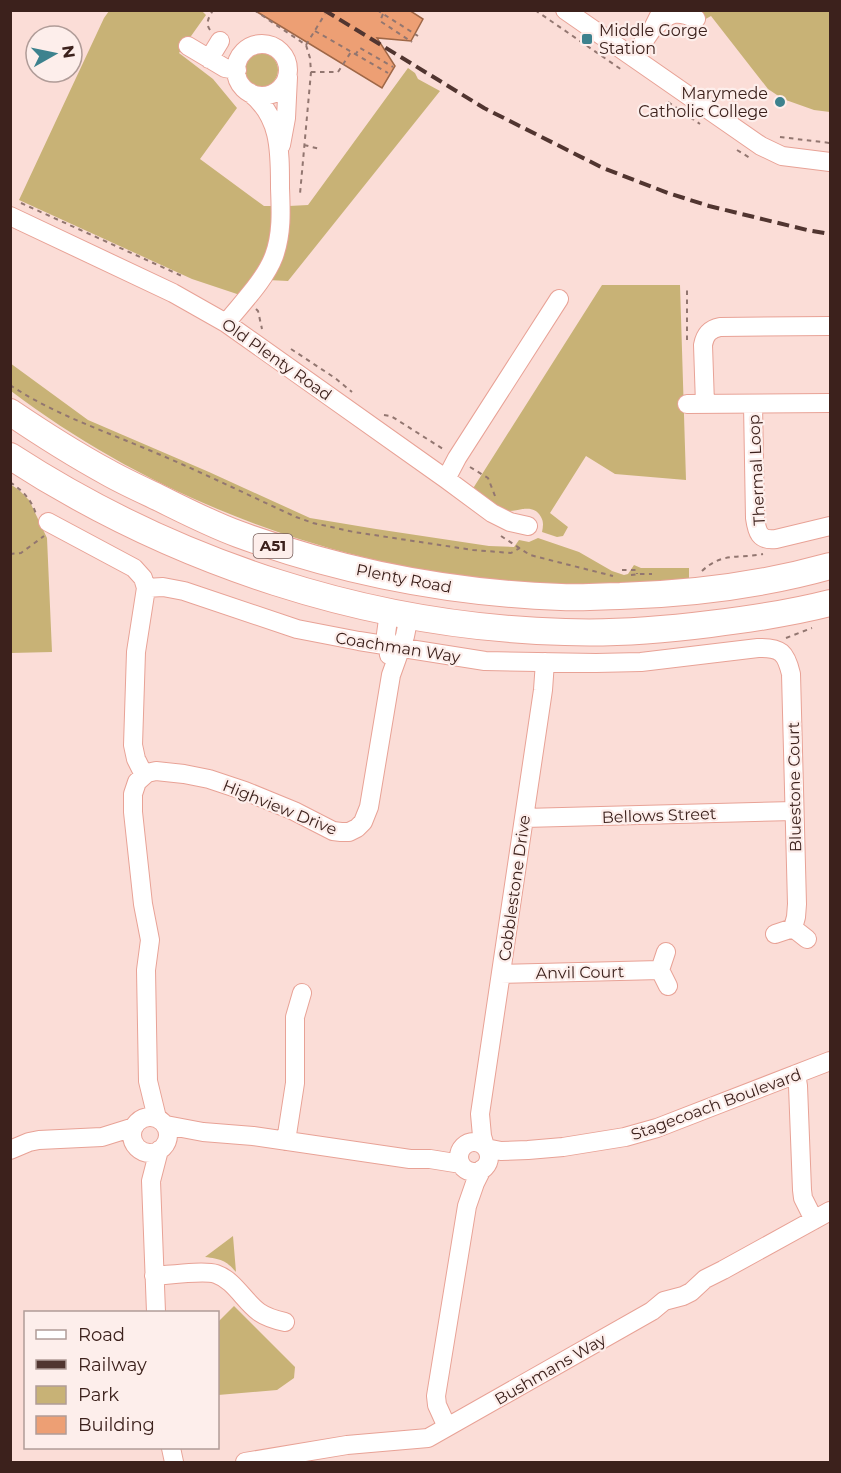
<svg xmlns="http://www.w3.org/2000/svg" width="841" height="1473" font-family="Montserrat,sans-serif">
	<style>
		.green { fill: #c8b276 }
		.building { fill: #ed9f74; stroke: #9f6747; stroke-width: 1.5 }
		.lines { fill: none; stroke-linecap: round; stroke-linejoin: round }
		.minor-casing { stroke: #e8a296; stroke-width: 20 }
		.highway-casing { stroke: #e8a296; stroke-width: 28 }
		.path { stroke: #927670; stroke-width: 2; stroke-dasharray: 4.5 4.5; stroke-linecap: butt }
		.minor { stroke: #fff; stroke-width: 18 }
		.highway { stroke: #fff; stroke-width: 26 }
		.rail { stroke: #513530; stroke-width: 4; stroke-dasharray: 12 6; stroke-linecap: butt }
		.poi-dot { fill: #3d828e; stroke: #fdeeeb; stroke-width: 2 }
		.labels { text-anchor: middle; stroke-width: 4.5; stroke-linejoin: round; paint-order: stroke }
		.shield { fill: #fdeeeb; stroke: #765e5a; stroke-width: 1.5 }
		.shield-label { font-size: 15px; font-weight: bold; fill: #3c211c }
		.poi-label { font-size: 16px; fill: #3c211c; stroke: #fdeeeb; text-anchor: start }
		.street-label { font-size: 16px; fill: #3c211c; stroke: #fdeeeb }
	</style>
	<rect width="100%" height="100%" fill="#fbddd7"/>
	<path class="green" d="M201,10L206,15L179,53L213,79L237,108L200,159L264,206H274V223L265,258L240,295L192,279L19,200L104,18L109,11Z
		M697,11H830V112L814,110L783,99L768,89L711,16L702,21Z
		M244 70a17 17 0 1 1 34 0a17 17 0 1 1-34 0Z
		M408,68L415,73L418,79L440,91L288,281L268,280L289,206L308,205Z
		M602,285H680L686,480L615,474L586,456L550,513L568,527L563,536L557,537L542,532C543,527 544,522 541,517C532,500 514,515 501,510C491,506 481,496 472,490Z
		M10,363L88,420L209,472L310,518L376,529L489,546L514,547L519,540L529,542L538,538L579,552L612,571L624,575L628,574L634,565L641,568H689V579C659,582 629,585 599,585C389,586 178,517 11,391Z
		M10,484L19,490L29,500L47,538L52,652L11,653Z
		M233,1236L236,1272C226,1260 220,1259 205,1257Z
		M234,1306L295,1367L294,1378L277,1390L218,1395V1322Z"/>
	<path class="building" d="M254,10H409L423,19L411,41L377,38L395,66L382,88Z"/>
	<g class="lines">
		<g class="minor-casing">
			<path id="minor" d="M565,10L761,146L782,156L830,162
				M655,27C670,12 677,10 696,19
				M236 70a26 26 0 1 1 52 0a26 26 0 1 1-52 0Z
				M188,46L225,68L237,70
				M633,57L653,28L662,10
				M209,59L220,41
				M281,145L286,118L288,77
				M10,216L173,293L226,323L446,479L492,513L510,522L528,526
				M226,323C242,303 265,280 274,256C282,234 281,211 280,188C280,152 281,116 249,92
				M687,404L830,403
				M705,404L703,345C705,334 710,329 720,327L830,326
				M753,404L755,518C757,532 759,541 776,539L830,526
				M446,479L457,458L559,299
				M48,522L134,568L143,578L146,588L163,587L184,591L297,629L359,641L485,661L596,663L641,662L758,648C781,647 786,653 791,674L797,904L796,917L793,928
				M389,655L386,634L389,612
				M144,775L136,759L133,745L136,652L146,588
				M524,818L794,811
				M775,934L793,928L807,939
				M666,952L660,970L668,986
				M501,974L660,970
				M796,1074L798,1086L802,1190L803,1198L814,1220
				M132 1135a18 18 0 1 1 36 0a18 18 0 1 1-36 0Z
				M157,1118L148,1081L146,970L150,940L143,904L133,812V794L137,782L147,773L156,771L184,774L209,779L245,791L294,811L333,831L341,832H349L357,828L363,822L369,807L391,675L405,636L409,616
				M166,1125L203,1132L253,1136L410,1159H430L461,1164
				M286,1141L295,1083V1017L302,993
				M459 1157a15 15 0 1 1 30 0a15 15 0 1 1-30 0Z
				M485,1146L482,1136L480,1114L543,690L545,662
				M486,1148L501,1151L528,1150L563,1147L625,1137L657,1128L830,1061
				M10,1150L29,1142L39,1140L102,1137L134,1127
				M154,1276C169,1275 204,1270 216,1274C234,1280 244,1301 259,1312C266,1317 276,1320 285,1322
				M156,1312L151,1181L159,1150
				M447,1427L437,1405L436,1396L467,1206L475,1183L482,1169
				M171,1448L174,1462
				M245,1462L347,1445L428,1438L652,1311L664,1301L683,1296L691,1292L705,1279L723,1270L830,1211"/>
		</g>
		<g class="highway-casing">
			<path id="highway" d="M10,412C41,433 74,454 107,472C121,480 136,487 151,494C180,508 208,523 238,534C342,572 450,593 561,597C581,598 600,596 620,596C691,594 762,585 830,566
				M10,456C175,563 369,627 565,632C614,634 662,630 710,624C751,619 791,613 830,603"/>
		</g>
		<path class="path" d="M254,10L306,45L310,58L311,72L300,194
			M377,10L418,36
			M535,10L622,70
			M383,14L380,21L412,42
			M210,30C205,23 209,17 213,10
			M315,31L388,73
			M306,45L325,14
			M355,55L360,48L393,67
			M311,72H338L351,52
			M668,102L700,124
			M780,137L830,143
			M304,145L320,149
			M737,150L750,158
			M21,203L182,276
			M256,309L258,311L262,329
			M687,340V287
			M291,349L335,378L352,392
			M10,385C52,413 99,429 144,448C195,469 246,494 296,517L313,523L354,532L473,550L511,553L520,548
			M384,415L391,416L443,449
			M470,467L488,478L495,496
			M10,482C23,491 31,499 36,514
			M501,536L530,555L613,576
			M10,554L21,553L44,536
			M622,570H637V574
			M702,571C722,552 738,559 763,554
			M631,575L641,574H652
			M786,638L812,628"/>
		<use href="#minor" class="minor"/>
		<use href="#highway" class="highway"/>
		<path class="rail" d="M324,10L484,108L603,168L668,193L709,206L807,230L830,234"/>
	</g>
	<g class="poi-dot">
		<rect x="581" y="33" width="12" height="12" rx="3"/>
		<circle cx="780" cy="102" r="6"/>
	</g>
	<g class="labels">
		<rect class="shield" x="253.5" y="534" width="39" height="24" rx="4.5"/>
		<g class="shield-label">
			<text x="273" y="551">A51</text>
		</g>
		<g class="poi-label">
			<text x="599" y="36">Middle Gorge<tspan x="599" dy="18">Station</tspan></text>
			<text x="768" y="99" text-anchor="end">Marymede<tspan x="768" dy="18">Catholic College</tspan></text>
		</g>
		<g class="street-label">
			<text transform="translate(277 359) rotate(35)" y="6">Old Plenty Road</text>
			<text transform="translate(756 470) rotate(-93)" y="6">Thermal Loop</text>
			<text transform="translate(404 578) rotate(11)" y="6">Plenty Road</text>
			<text transform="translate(398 647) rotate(9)" y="6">Coachman Way</text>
			<text transform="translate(794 787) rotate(-91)" y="6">Bluestone Court</text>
			<text transform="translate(280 807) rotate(22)" y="6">Highview Drive</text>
			<text transform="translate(659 815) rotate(-2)" y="6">Bellows Street</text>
			<text transform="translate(514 888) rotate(-82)" y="6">Cobblestone Drive</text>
			<text transform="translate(580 972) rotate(-1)" y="6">Anvil Court</text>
			<text transform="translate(716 1104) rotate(-20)" y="6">Stagecoach Boulevard</text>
			<text transform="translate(550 1369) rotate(-30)" y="6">Bushmans Way</text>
		</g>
	</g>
	<rect width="841" height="1473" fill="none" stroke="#3c211c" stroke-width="24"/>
	<rect x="24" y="1311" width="195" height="138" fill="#fdeeeb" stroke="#b09c98" stroke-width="1.5"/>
	<rect x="36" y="1330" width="30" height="9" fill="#ffffff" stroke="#b09c98" stroke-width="1.5"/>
	<text x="78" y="1341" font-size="18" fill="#3c211c">Road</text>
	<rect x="36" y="1360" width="30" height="9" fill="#513530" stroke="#b09c98" stroke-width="1.5"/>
	<text x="78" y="1371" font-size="18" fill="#3c211c">Railway</text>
	<rect x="36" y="1386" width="30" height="18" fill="#c8b276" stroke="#b09c98" stroke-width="1.5"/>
	<text x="78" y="1401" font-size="18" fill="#3c211c">Park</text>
	<rect x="36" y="1416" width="30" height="18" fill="#ed9f74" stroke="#b09c98" stroke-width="1.5"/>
	<text x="78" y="1431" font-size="18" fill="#3c211c">Building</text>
	<g transform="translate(54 54) rotate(81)"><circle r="28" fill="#fdeeeb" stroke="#b09c98" stroke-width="1.5"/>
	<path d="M0-4.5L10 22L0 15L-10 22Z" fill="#3d828e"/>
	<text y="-9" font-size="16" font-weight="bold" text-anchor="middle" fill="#3c211c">N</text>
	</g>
</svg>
